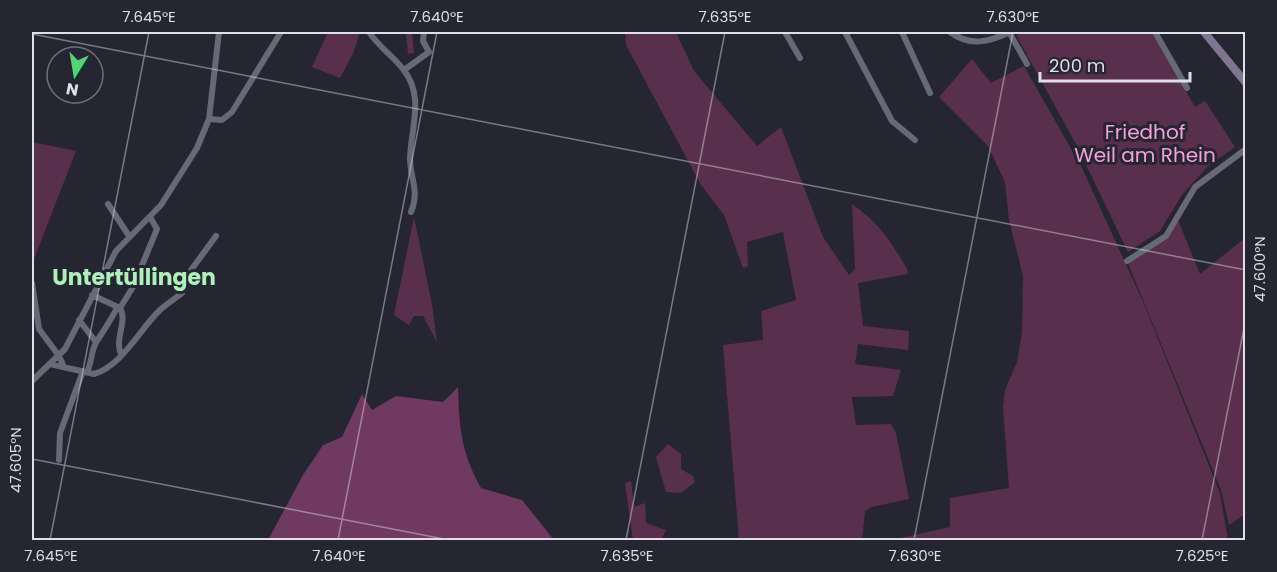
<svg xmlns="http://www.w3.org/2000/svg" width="1277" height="572" font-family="Poppins,sans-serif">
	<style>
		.green { fill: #582f4d }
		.forest { fill: #703961 }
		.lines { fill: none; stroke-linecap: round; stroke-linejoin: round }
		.street { stroke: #686976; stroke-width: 6 }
		.secondary { stroke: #807591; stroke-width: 8 }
		.ticks { fill: none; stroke: #dfdfe7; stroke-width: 1.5; stroke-opacity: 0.45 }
		.labels { text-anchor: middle; stroke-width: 6; stroke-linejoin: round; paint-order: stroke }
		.park-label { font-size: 20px; fill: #f4a0dc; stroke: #262632 }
		.quarter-label { font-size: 22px; font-weight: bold; fill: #aef0ba; stroke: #262632 }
		.neatline { fill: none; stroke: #dfdfe7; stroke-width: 2 }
		.ticks-label { font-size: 15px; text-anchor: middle; fill: #dfdfe7 }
	</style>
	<rect width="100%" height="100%" fill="#262632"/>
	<path class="green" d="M328,32H360L353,54L340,78L312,67Z
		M387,32H412L414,53L408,54L406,33L388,34Z
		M625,32H676L694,71L757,146L781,127L823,237L849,275L855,269L852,204C878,222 891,241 907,269L908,274L858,283L863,326L909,331L908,350L858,344L855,364L901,370L893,396L852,397L856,425L891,424L896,433L909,499L871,507L865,511L862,540H739L723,345L763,340L761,311L796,300L783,232L747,242L748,266L743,268L724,215L701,185L626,45Z
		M1023,32H1153L1195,107L1205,101L1235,147L1207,167L1182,195L1160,231L1128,252L1077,146L1016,35Z
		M972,59L991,83L1024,66L1082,168L1144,304L1220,493L1228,540H891L950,527V498L1009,488L1003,407L1005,390L1017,362L1022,332L1023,276L1009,220L1005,182L988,146L939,97Z
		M32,142L76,151L32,264Z
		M414,217L432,304L437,342L423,316H414L409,325L394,315Z
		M1178,220L1200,274L1245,238V514L1229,525L1221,490L1127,261L1160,241Z
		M668,444L681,454V469L693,476L695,482L681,493L666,492L656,457Z
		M631,481L634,507L645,503L646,523L666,530L661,540H633L625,483Z"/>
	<path class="forest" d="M458,387C459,427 461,452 481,488L522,500L554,540H268L303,475L323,445L342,437L362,394L372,410L396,396L443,402Z"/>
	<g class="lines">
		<path class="street" d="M369,32C378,46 393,56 403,69C425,96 411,127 410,158C410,179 420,191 411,212
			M785,32L800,58
			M845,32L892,121L915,140
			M902,32L930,93
			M950,32C970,47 989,42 1010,32
			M1009,32L1027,64
			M1155,32L1187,88
			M404,70L429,52L423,41L424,32
			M209,119L222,120L232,112L281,32
			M108,204L129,236
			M1127,261L1166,236L1195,187L1246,149
			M32,283L39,329L59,356L64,367
			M92,295L120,308
			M120,308L133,287L157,229L150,217
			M120,308C128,321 114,339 121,354
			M79,320L96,342
			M50,364L94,374C122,366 140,329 159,311C166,304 175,299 182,293L183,281L216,236
			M87,372C92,363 91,349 97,341C104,330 111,320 117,308
			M32,381L65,349L116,251L161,205L197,148L209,119L219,32
			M59,460L60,433L83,371"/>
		<path class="secondary" d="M1204,32L1246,83"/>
	</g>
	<path class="ticks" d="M32,34L1246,270M32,459L449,540M50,540L149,32M338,540L437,32M626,540L725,32M914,540L1013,32M1202,540L1246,318"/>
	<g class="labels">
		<g class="park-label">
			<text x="1145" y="139">Friedhof<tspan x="1145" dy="23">Weil am Rhein</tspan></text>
		</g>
		<g class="quarter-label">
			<text x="134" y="285">Untertüllingen</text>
		</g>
	</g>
	<rect width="1277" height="572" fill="none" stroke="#262632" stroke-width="66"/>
	<g transform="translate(75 75) rotate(191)"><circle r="28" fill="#262632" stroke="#70707a" stroke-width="1.5"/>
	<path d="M0-4.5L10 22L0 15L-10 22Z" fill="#4fd675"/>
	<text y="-9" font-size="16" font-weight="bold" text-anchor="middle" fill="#dfdfe7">N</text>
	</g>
	<path d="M1040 72v9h150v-9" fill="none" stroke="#dfdfe7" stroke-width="3"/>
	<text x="1049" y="72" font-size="18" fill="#dfdfe7" stroke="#262632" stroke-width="4.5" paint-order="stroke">200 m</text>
	<rect x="33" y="33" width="1211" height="506" class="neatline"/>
	<g class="ticks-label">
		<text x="149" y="22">7.645°E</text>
		<text x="437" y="22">7.640°E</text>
		<text x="725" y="22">7.635°E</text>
		<text x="1013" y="22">7.630°E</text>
		<text transform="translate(1260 269) rotate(-90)" y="5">47.600°N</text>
		<text transform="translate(16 460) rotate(-90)" y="5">47.605°N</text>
		<text x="51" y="561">7.645°E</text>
		<text x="339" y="561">7.640°E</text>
		<text x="627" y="561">7.635°E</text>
		<text x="915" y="561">7.630°E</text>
		<text x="1202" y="561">7.625°E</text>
	</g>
</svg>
